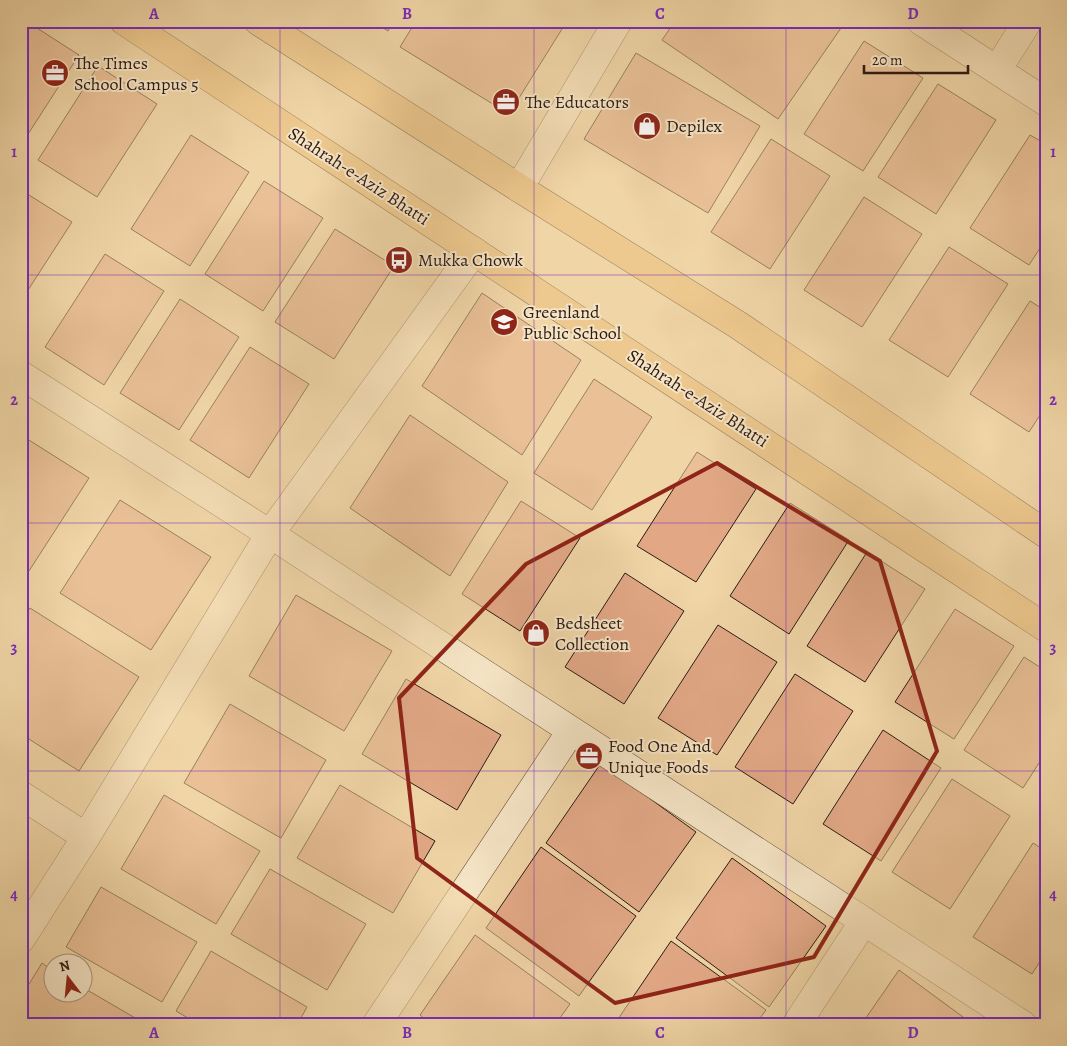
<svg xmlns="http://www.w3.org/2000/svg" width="1067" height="1046" font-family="Alegreya,serif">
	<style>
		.building { fill: #e2a886; stroke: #2d1b13 }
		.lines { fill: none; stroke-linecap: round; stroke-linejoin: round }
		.minor-casing { stroke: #5e4a38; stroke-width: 29 }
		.major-casing { stroke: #2d1b13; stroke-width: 29 }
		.minor { stroke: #f5e4c5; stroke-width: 28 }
		.major { stroke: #e8ba73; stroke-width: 28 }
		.marked { fill: none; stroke: #8f2418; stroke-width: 4; stroke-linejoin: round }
		.grid { fill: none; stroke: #7b2cbf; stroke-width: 1; stroke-opacity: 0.55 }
		.labels { text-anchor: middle; stroke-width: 4; stroke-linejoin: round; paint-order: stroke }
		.poi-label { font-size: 18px; fill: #2d1b13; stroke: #f5e4c5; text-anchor: start }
		.street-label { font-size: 18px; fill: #2d1b13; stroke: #f5e4c5 }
		.neatline { fill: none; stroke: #7b2cbf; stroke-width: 2 }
		.grid-label { font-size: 16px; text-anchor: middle; font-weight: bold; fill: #7b2cbf }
	</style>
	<rect width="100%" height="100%" fill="#f0d5a6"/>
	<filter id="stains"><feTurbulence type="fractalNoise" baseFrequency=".004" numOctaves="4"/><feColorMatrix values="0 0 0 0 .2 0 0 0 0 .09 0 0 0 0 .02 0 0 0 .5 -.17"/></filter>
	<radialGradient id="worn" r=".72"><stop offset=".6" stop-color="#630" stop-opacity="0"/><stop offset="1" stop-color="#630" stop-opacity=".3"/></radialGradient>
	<path class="building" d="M21,21H26L79,55L21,145Z
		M372,21H394L388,31Z
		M416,21H567L509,114L400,47Z
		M675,21H832L841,28L778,119L662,40Z
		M864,41L923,78L863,171L804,134Z
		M636,53L760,126L708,213L584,139Z
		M98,66L157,104L97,197L38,160Z
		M938,84L996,120L936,214L878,177Z
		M191,135L249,172L190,266L131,229Z
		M1030,135L1046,144V239L1029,265L970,228Z
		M771,139L830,176L770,269L711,232Z
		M264,181L323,218L263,311L205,274Z
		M21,190L72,222L21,301Z
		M864,197L922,234L862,327L804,290Z
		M335,229L394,266L334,359L275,322Z
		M949,247L1008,284L948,377L889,340Z
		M105,254L164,291L104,385L45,347Z
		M482,293L581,360L522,455L422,386Z
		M180,299L239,337L179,430L120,393Z
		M1030,301L1046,311V406L1029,432L970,394Z
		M250,347L309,384L249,478L190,440Z
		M594,379L652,417L592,510L534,473Z
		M410,415L508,482L450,576L350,508Z
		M21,435L89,478L29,571L21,567Z
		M697,452L756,489L696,582L637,546Z
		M120,500L211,557L151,650L60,593Z
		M521,501L580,538L520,631L462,594Z
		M790,503L849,540L789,634L730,596Z
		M867,552L925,589L865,682L807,646Z
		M625,573L684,611L624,704L565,667Z
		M296,595L392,651L344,731L249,676Z
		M30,608L139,677L79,771L21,734V622Z
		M955,609L1014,646L954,739L895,702Z
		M718,625L777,662L717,755L658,718Z
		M1024,657L1046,671V752L1023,788L964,750Z
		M795,674L853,711L793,804L735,767Z
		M406,679L501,735L457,810L362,754Z
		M230,704L326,760L281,838L184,783Z
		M883,730L941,768L881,861L823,824Z
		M601,763L696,832L639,912L546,843Z
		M952,779L1010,816L950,909L892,872Z
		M340,785L435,841L393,913L297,858Z
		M164,795L260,851L216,924L121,869Z
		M1033,843L1046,851V952L1032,974L973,937Z
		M541,847L636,916L579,996L486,928Z
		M732,858L826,926L769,1007L676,938Z
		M270,869L366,924L327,990L231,934Z
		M101,887L197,942L162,1002L66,947Z
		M475,935L570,1004L555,1025H432L420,1015Z
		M671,941L766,1010L755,1025H621L616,1022Z
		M211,951L307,1007L297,1025H200L176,1011Z
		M42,963L52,970V994H82V987L137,1019L133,1025H21V997Z
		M899,970L974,1025H861Z"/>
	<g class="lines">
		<g class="minor-casing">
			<path id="minor" d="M921,21L1046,102
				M997,70L1028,21
				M519,188L618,21
				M21,375L270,534L1023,1025
				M21,795L86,837
				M21,939L86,837L270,534L474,251
				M376,1025L571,731
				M796,1025L864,921"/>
		</g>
		<g class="major-casing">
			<path id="major" d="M124,21L1046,628
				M258,21L519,188L738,325L1046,534"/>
		</g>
		<use href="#minor" class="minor"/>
		<use href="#major" class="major"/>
	</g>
	<path d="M0 0H1067V1046H0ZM717,463L880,561L937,751L814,957L615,1003L417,858L399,698L526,564Z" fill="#f0d5a6" fill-opacity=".55" fill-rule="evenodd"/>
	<path class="marked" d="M717,463L880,561L937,751L814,957L615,1003L417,858L399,698L526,564Z"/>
	<path class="grid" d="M280,21V1025M534,21V1025M786,21V1025M21,275H1046M21,523H1046M21,771H1046"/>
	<defs>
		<g id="office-disc" transform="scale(1.4375)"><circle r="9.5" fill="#8f2418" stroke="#f5e4c5"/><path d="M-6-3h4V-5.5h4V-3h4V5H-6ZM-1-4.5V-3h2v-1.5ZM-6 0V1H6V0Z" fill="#fff"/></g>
		<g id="shop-disc" transform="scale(1.4375)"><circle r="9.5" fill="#8f2418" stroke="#f5e4c5"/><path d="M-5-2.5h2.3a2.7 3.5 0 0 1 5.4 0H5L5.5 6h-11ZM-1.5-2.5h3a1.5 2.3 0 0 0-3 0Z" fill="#fff"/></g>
		<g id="bus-disc" transform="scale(1.4375)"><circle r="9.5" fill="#8f2418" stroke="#f5e4c5"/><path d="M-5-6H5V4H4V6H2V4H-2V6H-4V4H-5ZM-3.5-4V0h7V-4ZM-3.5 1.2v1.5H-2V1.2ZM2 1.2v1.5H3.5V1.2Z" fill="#fff"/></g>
		<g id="school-disc" transform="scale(1.4375)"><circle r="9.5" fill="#8f2418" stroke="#f5e4c5"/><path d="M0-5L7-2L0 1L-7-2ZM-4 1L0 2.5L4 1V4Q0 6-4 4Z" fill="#fff"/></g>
	</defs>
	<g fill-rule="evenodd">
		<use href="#office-disc" x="55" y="73"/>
		<use href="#office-disc" x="506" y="102"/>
		<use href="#shop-disc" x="647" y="126"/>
		<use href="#bus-disc" x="399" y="260"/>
		<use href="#school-disc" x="504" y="322"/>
		<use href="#shop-disc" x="536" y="633"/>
		<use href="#office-disc" x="589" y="756"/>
	</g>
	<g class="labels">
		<g class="poi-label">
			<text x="74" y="69">The Times<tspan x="74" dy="21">School Campus 5</tspan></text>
			<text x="525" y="108">The Educators</text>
			<text x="666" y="132">Depilex</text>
			<text x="418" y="266">Mukka Chowk</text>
			<text x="523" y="318">Greenland<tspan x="523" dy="21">Public School</tspan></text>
			<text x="555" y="629">Bedsheet<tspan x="555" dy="21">Collection</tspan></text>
			<text x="608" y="752">Food One And<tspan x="608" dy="21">Unique Foods</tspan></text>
		</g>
		<g class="street-label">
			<text transform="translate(359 176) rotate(33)" y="6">Shahrah-e-Aziz Bhatti</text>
			<text transform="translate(698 398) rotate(33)" y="6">Shahrah-e-Aziz Bhatti</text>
		</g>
	</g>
	<rect width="1067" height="1046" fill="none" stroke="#f0d5a6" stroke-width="55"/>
	<g transform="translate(68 978) rotate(344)"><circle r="24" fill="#f5e4c5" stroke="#a5947e"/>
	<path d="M0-4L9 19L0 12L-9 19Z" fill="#8f2418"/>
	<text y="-8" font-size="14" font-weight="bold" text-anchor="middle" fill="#2d1b13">N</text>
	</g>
	<path d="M864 65v8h104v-8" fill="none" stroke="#2d1b13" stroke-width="2.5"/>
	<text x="872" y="65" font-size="15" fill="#2d1b13" stroke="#f5e4c5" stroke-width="4" paint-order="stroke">20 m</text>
	<rect x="28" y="28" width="1012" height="990" class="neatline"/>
	<g class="grid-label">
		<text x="154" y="19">A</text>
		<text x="407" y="19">B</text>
		<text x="660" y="19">C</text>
		<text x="913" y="19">D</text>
		<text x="14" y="157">1</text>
		<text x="1053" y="157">1</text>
		<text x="14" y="405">2</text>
		<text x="1053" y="405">2</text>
		<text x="14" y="653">3</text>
		<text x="1053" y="653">3</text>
		<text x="14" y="900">4</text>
		<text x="1053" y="900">4</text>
		<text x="154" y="1038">A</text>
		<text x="407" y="1038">B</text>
		<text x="660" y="1038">C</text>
		<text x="913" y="1038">D</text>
	</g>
	<rect width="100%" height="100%" filter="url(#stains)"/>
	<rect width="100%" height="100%" fill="url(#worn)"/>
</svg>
